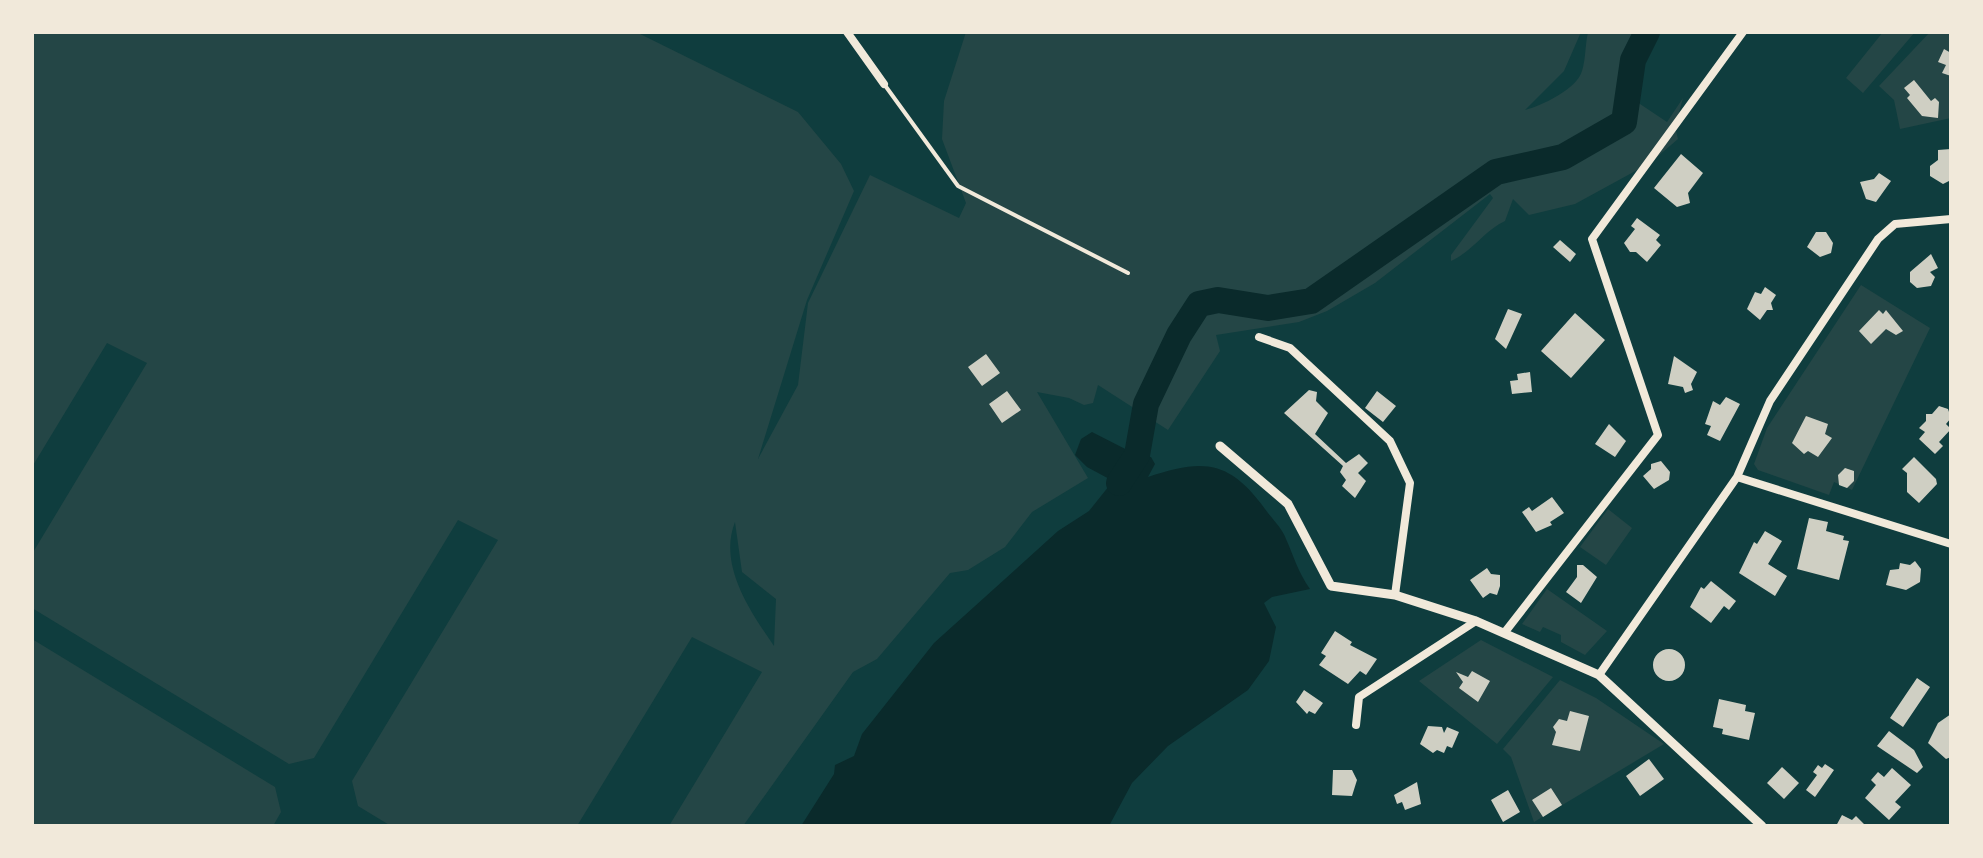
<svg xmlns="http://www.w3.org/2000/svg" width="1983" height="858" font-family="'Golos Text',sans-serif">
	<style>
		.green { fill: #244646; fill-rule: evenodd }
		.water { fill: #0a2a2b }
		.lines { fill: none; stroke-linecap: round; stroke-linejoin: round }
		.river { stroke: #0a2a2b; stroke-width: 26 }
		.building { fill: #cfcfc3 }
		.service { stroke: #f1e9da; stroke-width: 4 }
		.minor { stroke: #f1e9da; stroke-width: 8 }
		.tertiary { stroke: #f1e9da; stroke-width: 9 }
	</style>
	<rect width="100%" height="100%" fill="#0f3d3e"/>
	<path class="green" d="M32,32H636L798,112L841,164L854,191L807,300L758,459L798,385L808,303L870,175L959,218L966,203L942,139L944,101L966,32H1581L1564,71L1525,110C1541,106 1577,89 1582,71C1586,58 1585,45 1588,32H1656L1645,60L1637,102L1667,122L1683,98L1675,127L1678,139L1650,163L1575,204L1529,215L1513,199L1505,221C1485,230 1473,251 1451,261V255L1493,198L1490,194L1375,283L1327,311L1299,322L1216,335L1220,351L1168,430L1098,385L1093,403L1084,405L1069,398L1037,392L1088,478L1032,512L1005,547L968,570L950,573L877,659L853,672L743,826H669L762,672L692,637L577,826H391L358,806L352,781L498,540L458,520L314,758L289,764L32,608V554L147,363L107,343L32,467ZM735,522L742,572L776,599L774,646C750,611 718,565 735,522Z
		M1883,32H1915L1863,93L1846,78Z
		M1930,32H1951V118L1900,129L1894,100L1879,86Z
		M1861,285L1930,328L1852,490L1834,482L1829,495L1758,470L1754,464L1767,428Z
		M1608,509L1632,528L1606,565L1580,547Z
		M1547,589L1607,631L1585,655L1561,642V635L1543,627L1540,632L1522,624Z
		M32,639L275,787L281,812L273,826H32Z
		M1481,640L1553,677L1497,744L1419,681Z
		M1560,680L1596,698L1664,744L1534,822L1511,757L1503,749Z"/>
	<path class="water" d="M1092,432L1137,455L1151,457L1155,464L1148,477C1202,459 1229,459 1265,509C1272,519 1282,528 1286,539C1294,557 1298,572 1310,589L1272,597L1264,603L1276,627L1269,661L1248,690L1168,746L1132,783L1109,826H801L834,774L835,765L854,756L862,734L934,643L1058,531L1089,511L1113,481L1087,467L1075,455L1081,439Z"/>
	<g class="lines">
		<path class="river" d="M1119,483L1137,455L1146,404L1179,335L1199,304L1218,300L1268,308L1311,301L1496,172L1563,157L1624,122L1633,60L1647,32"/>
	</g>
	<path class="building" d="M1944,49L1951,53V76L1942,73L1946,65L1938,62Z
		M1914,80L1931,101L1935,98L1939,102L1938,118L1922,116L1907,98L1910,95L1904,88Z
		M1951,149V180L1943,184L1930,176V166L1938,160V150Z
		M1681,154L1703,173L1688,193L1690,203L1677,207L1654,188Z
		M1879,173L1891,181L1876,202L1866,199L1860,182L1874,179Z
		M1637,218L1660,235L1656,240L1661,245L1647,262L1636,252H1630L1624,243L1635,229L1631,226Z
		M1816,232H1826L1833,243L1831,253L1820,257L1807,247Z
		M1560,240L1576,254L1570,262L1553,247Z
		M1931,254L1938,268L1930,272L1935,277L1931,286L1917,288L1910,282V272Z
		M1765,287L1776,295L1771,303L1773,310H1767L1760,320L1747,309L1755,292L1761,294Z
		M1508,309L1522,314L1506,349L1495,339Z
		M1879,310L1883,314L1886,310L1903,331L1896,335L1886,329L1871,344L1859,331Z
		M1575,313L1605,340L1571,378L1541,351Z
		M986,354L1000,373L982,386L968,367Z
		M1674,356L1697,372L1691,384L1693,390L1685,393L1683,387L1668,384Z
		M1530,372L1532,392L1512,394L1510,381L1518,380L1517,374Z
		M1309,390L1317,392L1316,401L1328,413L1315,434L1346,463L1359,454L1368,463L1358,473L1366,481L1355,498L1342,486L1346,480L1340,472L1343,466L1284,413Z
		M1007,391L1021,410L1002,423L989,404Z
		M1377,391L1396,406L1383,422L1365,408Z
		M1726,397L1740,404L1720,441L1707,435L1711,426L1705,424L1713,401L1720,405Z
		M1939,406L1948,409L1951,418L1946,424L1951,429L1939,442L1943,446L1935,454L1919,439L1925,432L1919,428L1926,421V414H1932Z
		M1806,416L1828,424L1825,434L1832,438L1818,457L1808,451L1804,454L1792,443Z
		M1609,424L1626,441L1615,457L1595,444Z
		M1914,457L1936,479L1937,484L1919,503L1907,492V473L1902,469Z
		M1661,461L1670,472L1669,480L1654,489L1643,476L1651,469V464Z
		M1845,468L1854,471V481L1847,488L1839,485L1838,475Z
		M1552,497L1564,513L1550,522L1552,525L1536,532L1522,512L1529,507L1532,511Z
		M1809,518L1828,522L1826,531L1844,536L1843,540L1849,541L1839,580L1797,569Z
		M1765,531L1782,541L1768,564L1787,576L1775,596L1739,573L1754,542L1757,544Z
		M1915,561L1921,569L1920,582L1906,590L1886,585L1890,570L1899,569L1900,563L1910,565Z
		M1577,565H1583L1597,577L1581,603L1566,592L1577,577Z
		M1487,568L1491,574L1500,575V586L1497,595L1490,593L1483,598L1470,580Z
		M1711,581L1736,601L1729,610L1724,606L1711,623L1690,607L1701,587L1704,589Z
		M1335,631L1352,642L1350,645L1377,659L1366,675L1360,671L1348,684L1319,665L1326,656L1321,653Z
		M1653 665a16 16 0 1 1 32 0a16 16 0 1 1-32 0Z
		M1472,671L1490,681L1478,702L1459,688L1463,682L1456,672L1468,677Z
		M1917,678L1930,687L1903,727L1890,718Z
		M1304,690L1323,703L1315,714L1309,711L1307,714L1296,702Z
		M1719,699L1746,705L1745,711L1755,713L1749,740L1722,734L1723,729L1713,727Z
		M1570,711L1589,716L1580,751L1552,745L1556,732L1553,727L1559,719L1567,721Z
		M1951,714V757L1946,759L1928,743L1938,723Z
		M1428,726L1442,727L1444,733L1447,727L1459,732L1452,748L1447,746L1444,753L1437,750L1433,753L1420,744Z
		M1889,731L1914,750L1923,767L1917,773L1877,746Z
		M1649,759L1664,779L1640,796L1626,776Z
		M1825,764L1834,770L1815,797L1806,790L1817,775L1813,772L1818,765L1822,768Z
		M1782,767L1799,783L1784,799L1767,783Z
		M1892,768L1911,785L1895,802L1901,807L1889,820L1865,798L1876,785L1871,780L1878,772L1884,777Z
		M1333,770H1352L1357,780L1352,796L1332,795Z
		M1417,782L1421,804L1405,810L1402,802L1397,804L1394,795Z
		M1551,788L1562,805L1543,817L1532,800Z
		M1508,790L1520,812L1503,822L1491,800Z
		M1842,815L1852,820L1856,816L1866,826H1836Z"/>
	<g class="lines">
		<path class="service" d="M884,84L958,186L1128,273"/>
		<path class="minor" d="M847,32L884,84
			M1259,337L1290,348L1390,441L1410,483L1395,595
			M1737,477L1951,544
			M1505,632L1658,435L1592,239L1743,32
			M1599,675L1737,477L1770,401L1878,239L1895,224L1951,219
			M1356,725L1359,697L1476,621"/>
		<path class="tertiary" d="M1220,446L1288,504L1331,586L1395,595L1476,621L1599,675L1762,826"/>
	</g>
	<rect width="1983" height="858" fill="none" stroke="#f1e9da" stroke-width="68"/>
</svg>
